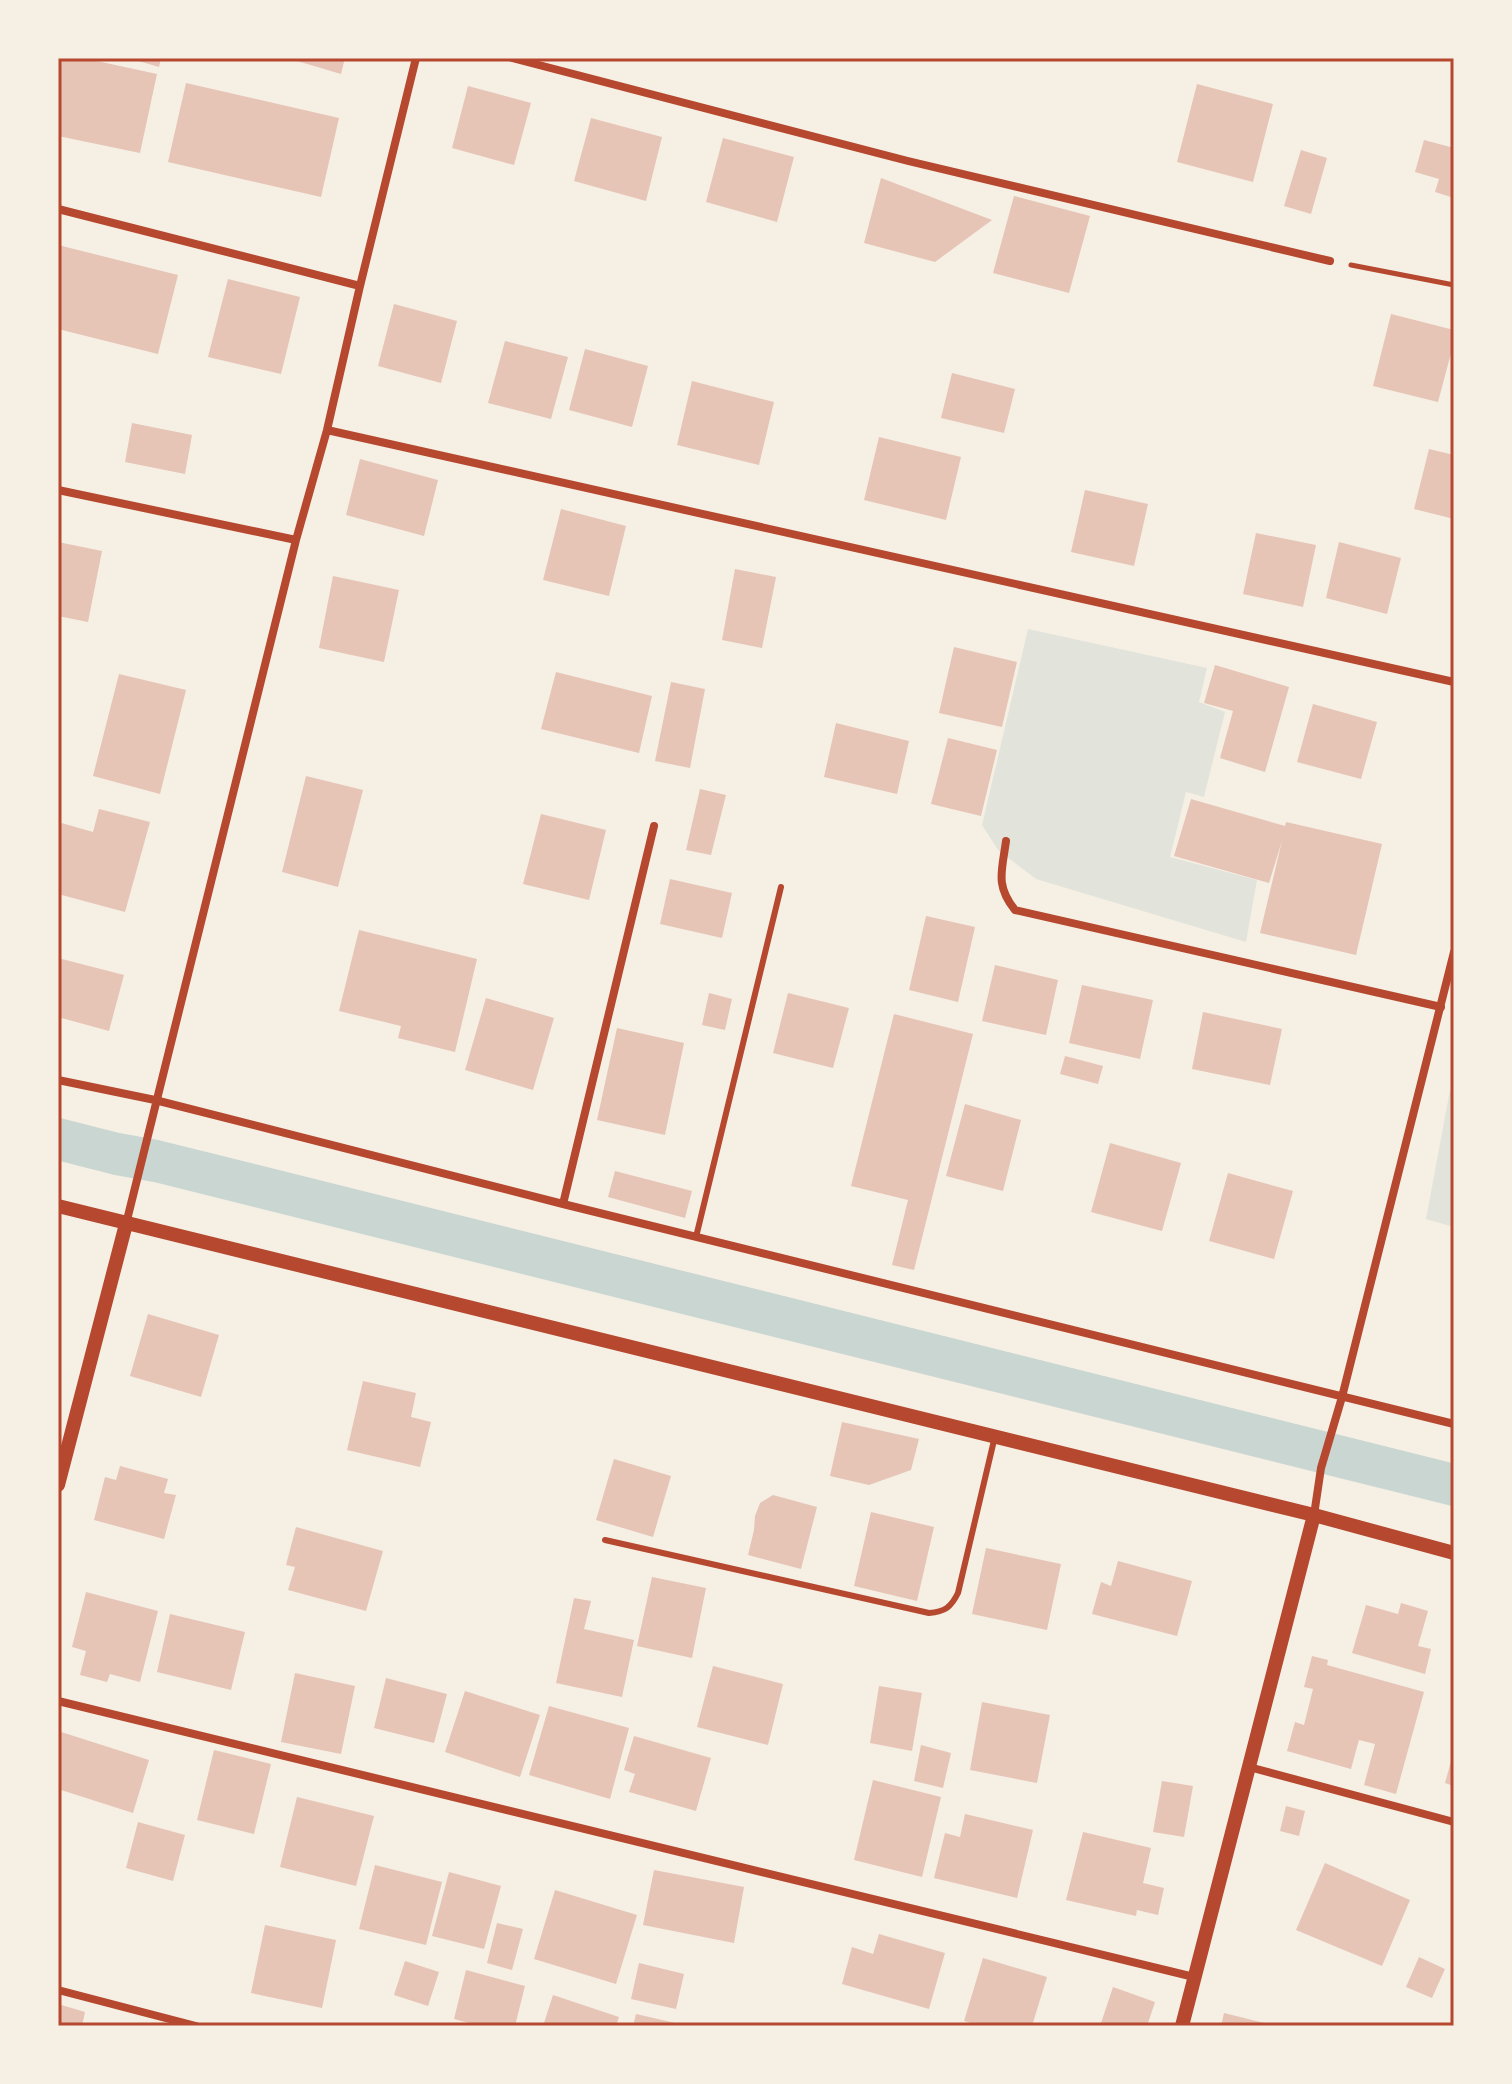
<svg xmlns="http://www.w3.org/2000/svg" width="1512" height="2084" font-family="'IBM Plex Sans',sans-serif">
	<style>
		.green { fill: #e2e4dc }
		.lines { fill: none; stroke-linecap: round; stroke-linejoin: round }
		.canal { stroke: #c9d6d2; stroke-width: 42 }
		.building { fill: #e6c5b7 }
		.path { stroke: #b5482f; stroke-width: 5 }
		.service { stroke: #b5482f; stroke-width: 6 }
		.minor { stroke: #b5482f; stroke-width: 8 }
		.tertiary { stroke: #b5482f; stroke-width: 14 }
		.neatline { fill: none; stroke: #b5482f; stroke-width: 3 }
	</style>
	<rect width="100%" height="100%" fill="#f6efe4"/>
	<path class="green" d="M1028,629L1207,668L1199,702L1225,712L1204,797L1186,792L1170,857L1257,880L1246,942L1036,879L998,850L982,825Z
		M1450,1090L1454,1091V1227L1426,1219Z"/>
	<g class="lines">
		<path class="canal" d="M58,1139L117,1154L156,1161L1454,1485"/>
	</g>
	<path class="building" d="M58,58H83L157,74L140,153L58,136Z
		M128,58H161L159,67Z
		M287,58H345L341,74Z
		M186,83L339,118L321,197L168,162Z
		M1197,84L1273,104L1253,182L1177,162Z
		M468,86L531,103L514,165L452,148Z
		M591,118L662,137L646,201L574,181Z
		M723,138L794,157L777,222L706,202Z
		M1424,140L1454,148V198L1435,192L1439,179L1415,172Z
		M1301,150L1327,158L1311,214L1284,206Z
		M881,178L992,220L935,262L864,243Z
		M1014,196L1090,216L1069,293L993,273Z
		M58,245L178,275L158,354L58,329Z
		M228,279L300,297L281,374L208,357Z
		M394,304L457,321L441,383L378,366Z
		M1391,314L1454,330V342L1438,402L1373,386Z
		M505,341L568,357L551,419L488,403Z
		M585,349L648,366L632,427L569,410Z
		M952,373L1015,389L1004,433L941,418Z
		M692,381L774,402L759,465L677,445Z
		M132,423L192,435L185,474L125,462Z
		M879,437L961,457L946,520L864,500Z
		M1429,449L1454,455V519L1414,509Z
		M360,459L438,480L424,536L346,515Z
		M1085,490L1148,504L1134,566L1071,552Z
		M561,509L626,526L609,596L543,580Z
		M1256,533L1316,545L1303,607L1243,594Z
		M58,542L102,551L88,622L58,616Z
		M1339,542L1401,558L1387,614L1326,598Z
		M735,569L776,577L762,648L722,640Z
		M333,576L399,590L384,662L319,648Z
		M954,647L1017,662L1002,727L939,713Z
		M1215,665L1289,687L1265,772L1220,758L1233,711L1204,703Z
		M556,672L652,696L639,753L541,729Z
		M119,674L186,690L160,794L93,776Z
		M671,682L705,689L690,768L655,761Z
		M1313,704L1377,722L1361,779L1297,762Z
		M836,723L909,741L897,794L824,777Z
		M948,738L997,750L981,816L931,804Z
		M306,776L363,790L338,887L282,872Z
		M700,789L726,795L711,855L686,850Z
		M1191,799L1285,826L1286,822L1382,844L1356,955L1260,933L1282,841L1269,883L1174,856Z
		M99,809L150,822L125,912L58,894V822L93,832Z
		M541,814L606,830L589,900L523,884Z
		M670,879L732,893L722,938L660,924Z
		M926,916L975,927L958,1002L909,990Z
		M359,930L477,959L455,1052L398,1038L401,1026L339,1011Z
		M58,958L124,975L109,1031L58,1017Z
		M995,965L1058,980L1046,1035L982,1021Z
		M1082,985L1153,1000L1140,1059L1069,1043Z
		M709,993L732,999L725,1030L702,1025Z
		M788,993L849,1008L833,1068L773,1053Z
		M486,998L554,1018L533,1090L465,1070Z
		M1203,1012L1282,1029L1270,1085L1192,1069Z
		M894,1014L973,1034L914,1270L892,1265L908,1200L851,1186Z
		M617,1028L684,1043L665,1135L597,1120Z
		M1065,1056L1103,1066L1098,1084L1060,1074Z
		M965,1104L1021,1120L1003,1191L946,1176Z
		M1110,1143L1181,1163L1162,1231L1091,1212Z
		M615,1171L692,1191L685,1218L608,1197Z
		M1228,1173L1293,1191L1274,1259L1209,1241Z
		M148,1314L219,1335L201,1397L130,1376Z
		M363,1381L416,1393L411,1417L431,1422L420,1467L347,1450Z
		M842,1422L919,1439L911,1470L869,1485L830,1476Z
		M614,1459L671,1476L653,1537L596,1520Z
		M120,1466L168,1479L164,1493L176,1495L164,1539L94,1520L105,1477L116,1480Z
		M773,1495L817,1507L801,1569L748,1555L754,1530L755,1516L760,1503Z
		M871,1512L934,1527L917,1601L854,1586Z
		M296,1527L383,1551L366,1611L288,1590L295,1567L286,1565Z
		M986,1548L1061,1564L1047,1630L972,1614Z
		M1118,1561L1192,1581L1177,1636L1092,1614L1101,1582L1111,1586Z
		M652,1577L706,1588L692,1658L637,1646Z
		M86,1592L158,1611L140,1682L110,1674L107,1682L80,1675L86,1651L72,1647Z
		M574,1598L591,1601L584,1629L634,1640L622,1697L556,1683Z
		M1401,1603L1428,1611L1418,1646L1431,1649L1425,1674L1352,1653L1366,1605L1398,1614Z
		M170,1614L245,1632L231,1690L157,1672Z
		M1312,1656L1328,1660L1327,1665L1424,1692L1396,1794L1364,1785L1375,1744L1359,1740L1351,1769L1287,1751L1295,1722L1304,1725L1313,1689L1304,1687Z
		M713,1666L783,1684L768,1745L697,1727Z
		M295,1673L355,1686L341,1754L281,1742Z
		M386,1678L447,1694L434,1743L374,1728Z
		M879,1686L922,1693L912,1751L870,1743Z
		M465,1691L540,1715L520,1777L445,1752Z
		M982,1702L1050,1715L1037,1783L970,1770Z
		M549,1706L629,1728L610,1799L529,1775Z
		M58,1731L149,1760L133,1813L58,1789Z
		M634,1736L711,1758L696,1811L629,1792L635,1774L624,1770Z
		M921,1745L951,1753L943,1788L914,1781Z
		M214,1750L271,1764L254,1834L197,1820Z
		M1453,1754H1454V1786L1445,1783Z
		M873,1780L941,1797L922,1877L854,1860Z
		M1162,1781L1193,1786L1184,1837L1153,1832Z
		M297,1797L374,1816L356,1886L280,1867Z
		M1286,1806L1305,1811L1299,1836L1280,1831Z
		M965,1814L1033,1830L1017,1898L934,1878L945,1833L960,1837Z
		M138,1822L185,1835L173,1881L126,1868Z
		M1083,1832L1151,1848L1143,1883L1164,1888L1158,1915L1137,1910L1136,1916L1066,1900Z
		M1325,1863L1410,1900L1382,1966L1296,1930Z
		M375,1865L442,1882L426,1945L359,1929Z
		M654,1870L744,1887L734,1943L643,1925Z
		M449,1872L501,1886L484,1949L432,1936Z
		M555,1890L637,1915L616,1984L534,1959Z
		M497,1923L523,1929L512,1970L487,1963Z
		M265,1925L336,1940L322,2008L251,1993Z
		M879,1934L945,1953L929,2009L842,1984L852,1947L873,1954Z
		M1419,1957L1445,1969L1432,1998L1406,1987Z
		M983,1958L1047,1977L1032,2026H981L964,2021Z
		M405,1961L439,1972L428,2006L394,1995Z
		M639,1963L684,1974L676,2009L631,1999Z
		M466,1970L525,1986L515,2026H480L454,2019Z
		M1113,1987L1155,2002L1147,2026H1100Z
		M553,1995L619,2017L616,2026H543Z
		M58,2004L85,2012L82,2026H58Z
		M1224,2013L1272,2025V2026H1221Z
		M636,2014L684,2025V2026H633Z"/>
	<g class="lines">
		<path class="path" d="M1351,265L1454,285"/>
		<path class="service" d="M696,1237L781,887
			M605,1540L929,1613C945,1612 951,1607 958,1593L995,1436"/>
		<path class="minor" d="M512,58L908,161L1330,261
			M58,209L360,286
			M327,430L1454,682
			M58,490L296,540
			M1006,841C1002,871 995,885 1015,910L1441,1007
			M58,1080L155,1100L563,1204L1454,1424
			M563,1204L654,826
			M126,1224L296,540L327,430L360,286L416,58
			M1314,1515L1321,1468L1342,1397L1454,952
			M58,1701L1194,1977
			M1249,1767L1454,1822
			M58,1990L196,2026"/>
		<path class="tertiary" d="M58,1206L1314,1515L1454,1553
			M58,1485L126,1224
			M1182,2026L1314,1515"/>
	</g>
	<rect width="1512" height="2084" fill="none" stroke="#f6efe4" stroke-width="120"/>
	<rect x="60" y="60" width="1392" height="1964" class="neatline"/>
</svg>
